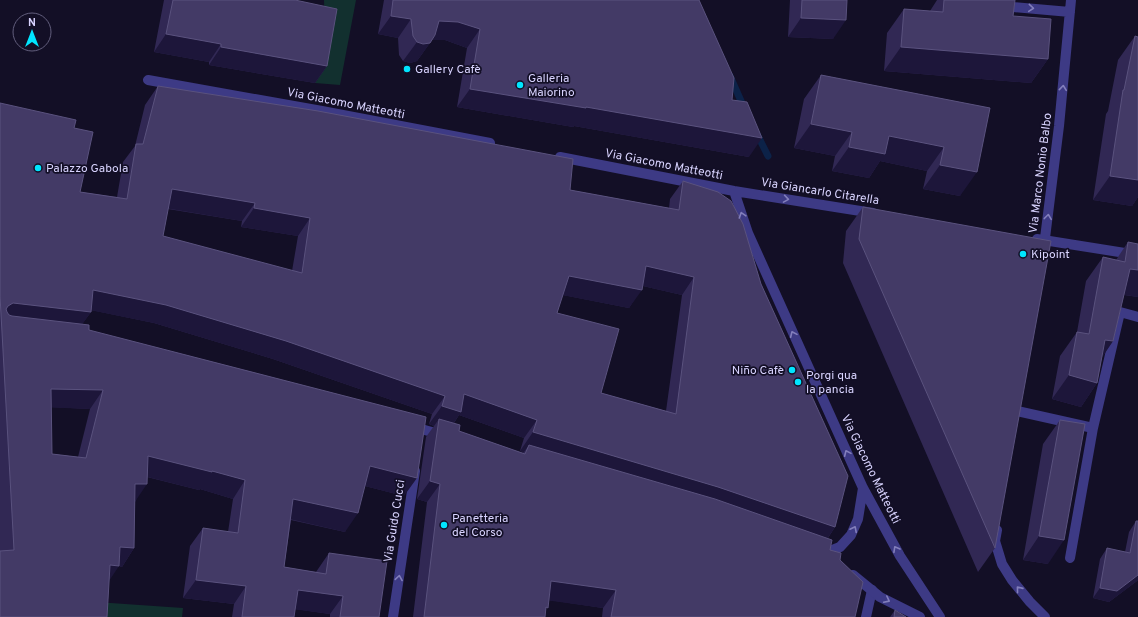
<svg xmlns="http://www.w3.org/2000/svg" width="1138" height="617" font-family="Overpass,sans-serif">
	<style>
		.green { fill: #12302f }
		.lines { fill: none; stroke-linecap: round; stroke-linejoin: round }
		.stream { stroke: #0c2248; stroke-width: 7 }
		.lane { stroke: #3d3a85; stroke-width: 10 }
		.street { stroke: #3d3a85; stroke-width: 10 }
		.wall { fill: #312854; fill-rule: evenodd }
		.shaded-wall { fill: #1d163a }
		.building { fill: #433a66; stroke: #5a527e; fill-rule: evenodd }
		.oneway { stroke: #837fbc }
		.poi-dot { fill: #00e5ff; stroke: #130f26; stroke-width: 1.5 }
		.labels { text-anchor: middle; stroke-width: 3.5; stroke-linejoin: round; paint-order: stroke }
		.poi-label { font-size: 12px; fill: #d9d4ff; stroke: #130f26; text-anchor: start }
		.street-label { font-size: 12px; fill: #d9d4ff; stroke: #130f26 }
	</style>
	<rect width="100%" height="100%" fill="#130f26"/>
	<path class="green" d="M324,0H356L340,85L315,83L325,27Z
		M96,602L183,608L182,617H95Z"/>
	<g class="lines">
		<path class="stream" d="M730,76L745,110
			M757,134L768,156"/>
		<path class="lane" d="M1017,411L1093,428L1120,312L1138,317
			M1070,558L1093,428
			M866,617L872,590"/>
		<path class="street" d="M1002,6L1070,12
			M148,80L322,111L490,143
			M560,157L734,191L873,213
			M734,191L748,233L863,488L900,556L940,617
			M1037,239L1138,255
			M1044,246L1059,126L1071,0
			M411,426L442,435
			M997,530L995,541L1002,564L1012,580L1030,602L1045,617
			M825,553L840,547L851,535L858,519L863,488
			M853,575L880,597L920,617
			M393,617L415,471"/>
	</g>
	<path class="wall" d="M164,0H295L327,66L315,83L209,65V62L154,52Z
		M384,0H699L732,100L749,157L574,126L573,127L457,107L467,48L445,40H432L417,61L410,63L403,61L399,55L398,38L378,34Z
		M790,0H847L833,39L788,37Z
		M937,0H1015L1013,16L1048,59L1031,83L884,71L887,33L904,9L930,11Z
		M1135,36L1138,37V197L1132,206L1093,200L1106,114L1108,111L1118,60Z
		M821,75L990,108L960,196L923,189L927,171L880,161L869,178L832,171L835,156L794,148L804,99Z
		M158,86L570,190L669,208L670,199L683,181L761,284L835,527L828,538L830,550L840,560L855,617H602L603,608L549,600L545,612V617H413L427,502L417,499L426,437L434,426L429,424L432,414L273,359L154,323L91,310V312L82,324L89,330L404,496L365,486L345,532L291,520L284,567L316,572L329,553L379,617H330V614L295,609L294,617H232L234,604L183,598L190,546L203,528L228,532L233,499L200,489L199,490L147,477L135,502L134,548L122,567L119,566L0,617V103L74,128L80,192L117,197L123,162L135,146L145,105ZM168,209L242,221L241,227L298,236L292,271L163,236ZM643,286L682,295L666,411L601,393L557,313L563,295L629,308ZM51,407L90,409L78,457L52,454ZM459,415L524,438L520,451L524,452L522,453L459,431L454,423Z
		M863,207L995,548L978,572L843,263L846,231Z
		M1128,242L1138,244V297L1124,295L1113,341L1102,357L1097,383L1081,407L1052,399L1060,356L1077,332L1086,281L1103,257L1116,260Z
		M1060,420L1048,564L1023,560L1043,444Z
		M1136,521H1138V581H1137L1109,602L1093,598L1100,559L1107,548L1125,552L1129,532Z
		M895,610L906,617H890Z"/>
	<path class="shaded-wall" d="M391,16L411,19L398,38L378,34Z
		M801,18L846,20L833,39L788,37Z
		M439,21L458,22L480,29L467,48L445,40H426Z
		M166,34L221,44L209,62L154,52Z
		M417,42L430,43L417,61L410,63L403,61Z
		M221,47L327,66L315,83L209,65Z
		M901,47L1048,59L1031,83L884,71Z
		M470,89L586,107L762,138L749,157L574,126L573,127L457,107Z
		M811,124L852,132L835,156L794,148Z
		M889,136L944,147L927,171L880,161L869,178L832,171L849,147Z
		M940,165L977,172L960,196L923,189Z
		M1110,176L1138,180V197L1132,206L1093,200Z
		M172,189L255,203L242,221L159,207Z
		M254,208L310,218L298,236L241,227Z
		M646,266L694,277L682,295L634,284Z
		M1130,269L1138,270V297L1113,293Z
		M569,276L642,290L629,308L557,294Z
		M93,290L166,305L286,341L445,396L432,414L273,359L154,323L80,308Z
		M13,303L91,312L78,330L2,322L8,306Z
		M1105,340L1113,341L1097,365Z
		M1069,375L1097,383L1081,407L1052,399Z
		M51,389L103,390L90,409L38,407Z
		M464,394L537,420L524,438L459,415L449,430L439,419L434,426L429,424L442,406Z
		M533,432L718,487L835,527L823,545L529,445L524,452L520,451Z
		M148,456L212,471L245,480L233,499L200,489L199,490L136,474Z
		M370,466L417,478L404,496L357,484Z
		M430,481L440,484L427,502L417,499Z
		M135,484H147L134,503Z
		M293,499L358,513L345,532L281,517Z
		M1039,536L1064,540L1048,564L1023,560Z
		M120,547L134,548L122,567L119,566L107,584L97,583Z
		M1138,575V581H1137L1109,602L1093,598L1100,588Z
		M196,580L246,586L234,604L183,598Z
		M551,581L616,590L603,608L538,599Z
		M298,590L343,596L330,614L285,608Z"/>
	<path class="building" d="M173,0H295L337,9L327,66L221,47V44L166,34Z
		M393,0H699L734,78L732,100L747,102L762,138L586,107V108L470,89L480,29L458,22L439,21L435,35L430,43L423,44L417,42L413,36L411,19L391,16Z
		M802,0H847L846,20L801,18Z
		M944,0H1015L1013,16L1051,19L1048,59L901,47L904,9L943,12Z
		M1135,36L1138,37V180L1110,176L1123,90H1124Z
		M821,75L990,108L977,172L940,165L944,147L889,136L885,154L849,147L852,132L811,124Z
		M158,86L318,111L573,159L570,190L679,210L683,181L718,192L731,201L743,224L761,284L848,476L835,527L718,487L533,432L537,420L464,394L461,412L442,406L445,396L286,341L166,305L93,290L91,312L13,303L8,306L6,309L7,312L9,315L12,316L89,325V330L426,417L417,478L370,466L358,513L293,499L284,567L326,574L329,553L387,561L379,617H340L343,596L298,590L294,617H242L246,586L196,580L203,528L238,533L245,480L212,471V472L148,456L147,484H135L134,548L120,547L119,566L110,565L107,617H0V551L14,550L0,296V103L76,120L74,128L93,132L80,192L127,199L136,144H143ZM172,189L255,203L254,208L310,218L302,273L163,236ZM646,266L694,277L676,414L601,393L619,329L557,313L569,276L642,290ZM51,389L103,390L86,458L52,454Z
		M863,207L1051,241L995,548L859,239Z
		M1128,242L1138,244V270L1130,269L1113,341L1105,340L1097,383L1069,375L1077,332L1089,334L1103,257L1125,262Z
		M439,419L460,425L459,431L525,454L529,445L715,499L832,540L830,550L841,553L840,560L863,582L855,617H611L616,590L551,581L548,608L546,607L545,617H424L440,484L430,481Z
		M1060,420L1085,424L1064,540L1039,536Z
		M1136,521H1138V575L1117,591L1100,588L1107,548L1130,553Z
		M895,610L906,617H894Z"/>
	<defs><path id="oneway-chevron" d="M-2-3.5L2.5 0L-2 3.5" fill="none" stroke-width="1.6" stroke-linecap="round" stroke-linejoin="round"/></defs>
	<g class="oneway">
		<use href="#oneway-chevron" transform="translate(1031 8) rotate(5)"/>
		<use href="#oneway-chevron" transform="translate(1063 88) rotate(-84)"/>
		<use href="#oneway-chevron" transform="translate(786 199) rotate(9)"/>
		<use href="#oneway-chevron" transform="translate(742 215) rotate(-108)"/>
		<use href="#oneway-chevron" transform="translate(1048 217) rotate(-83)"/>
		<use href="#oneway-chevron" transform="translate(793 334) rotate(-114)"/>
		<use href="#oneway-chevron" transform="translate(847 453) rotate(-114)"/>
		<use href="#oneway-chevron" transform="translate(854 529) rotate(-63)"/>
		<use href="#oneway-chevron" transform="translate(896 549) rotate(-119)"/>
		<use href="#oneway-chevron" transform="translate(399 578) rotate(-81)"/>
		<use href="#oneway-chevron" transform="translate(1019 589) rotate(-129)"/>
		<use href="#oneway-chevron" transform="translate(887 600) rotate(27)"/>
	</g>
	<g class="poi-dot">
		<circle cx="407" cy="69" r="4"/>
		<circle cx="520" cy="85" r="4"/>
		<circle cx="38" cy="168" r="4"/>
		<circle cx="1023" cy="254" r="4"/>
		<circle cx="792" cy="370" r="4"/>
		<circle cx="798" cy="382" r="4"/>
		<circle cx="444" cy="525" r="4"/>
	</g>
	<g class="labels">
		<g class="poi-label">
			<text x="415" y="73">Gallery Cafè</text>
			<text x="528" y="82">Galleria<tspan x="528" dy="14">Maiorino</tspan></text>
			<text x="46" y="172">Palazzo Gabola</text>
			<text x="1031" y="258">Kipoint</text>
			<text x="784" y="374" text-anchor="end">Niño Cafè</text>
			<text x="806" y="379">Porgi qua<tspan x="806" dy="14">la pancia</tspan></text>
			<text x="452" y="522">Panetteria<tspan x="452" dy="14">del Corso</tspan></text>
		</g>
		<g class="street-label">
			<text transform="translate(346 103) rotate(11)" y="4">Via Giacomo Matteotti</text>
			<text transform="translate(664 164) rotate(11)" y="4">Via Giacomo Matteotti</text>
			<text transform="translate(1040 173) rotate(-83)" y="4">Via Marco Nonio Balbo</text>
			<text transform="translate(820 191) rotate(9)" y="4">Via Giancarlo Citarella</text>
			<text transform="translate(871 469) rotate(64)" y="4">Via Giacomo Matteotti</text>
			<text transform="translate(394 521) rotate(-81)" y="4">Via Guido Cucci</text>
		</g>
	</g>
	<g transform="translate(32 32)"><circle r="19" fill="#130f26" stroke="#625e7d"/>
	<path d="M0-3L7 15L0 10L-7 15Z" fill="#00e5ff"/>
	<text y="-6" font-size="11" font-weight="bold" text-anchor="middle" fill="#d9d4ff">N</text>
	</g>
</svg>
